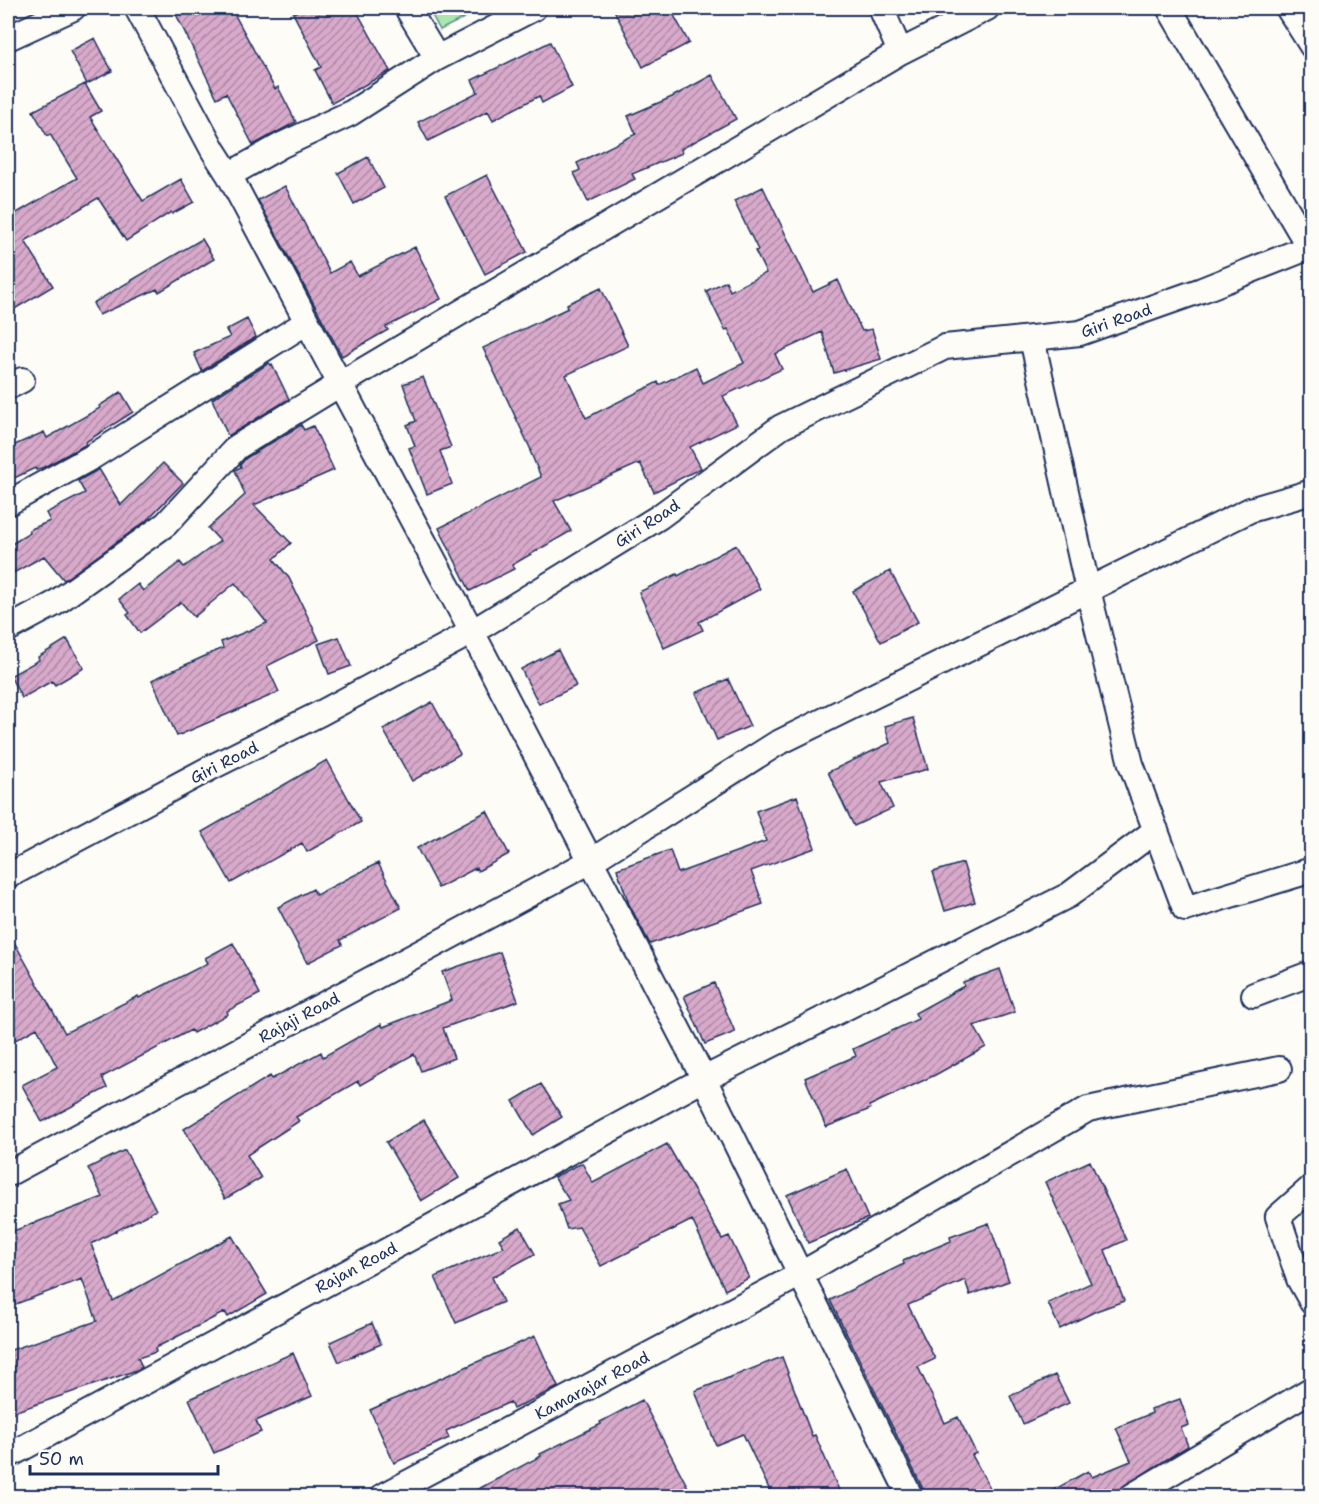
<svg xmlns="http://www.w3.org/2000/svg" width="1319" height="1504" font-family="'Shantell Sans',sans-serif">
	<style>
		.garden { fill: #a8e8b0; stroke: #628c87; stroke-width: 1.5 }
		.building { fill: url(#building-hatch); stroke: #1b2f5e; stroke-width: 1.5 }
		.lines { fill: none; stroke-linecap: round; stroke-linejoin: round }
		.street-casing { stroke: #1b2f5e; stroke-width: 28 }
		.street { stroke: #fdfcf7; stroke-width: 24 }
		.labels { text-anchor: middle; stroke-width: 6; stroke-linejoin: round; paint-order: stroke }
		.street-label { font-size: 16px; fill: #1b2f5e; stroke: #fdfcf7 }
	</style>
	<defs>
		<pattern id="building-hatch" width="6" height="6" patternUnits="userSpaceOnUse" patternTransform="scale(1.5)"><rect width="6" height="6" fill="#d8a9ca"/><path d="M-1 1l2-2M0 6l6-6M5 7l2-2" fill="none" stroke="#ae8aa7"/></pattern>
	</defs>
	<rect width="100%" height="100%" fill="#fdfcf7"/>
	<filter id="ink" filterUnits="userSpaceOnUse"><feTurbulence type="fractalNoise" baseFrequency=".0167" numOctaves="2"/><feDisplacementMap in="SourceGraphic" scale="12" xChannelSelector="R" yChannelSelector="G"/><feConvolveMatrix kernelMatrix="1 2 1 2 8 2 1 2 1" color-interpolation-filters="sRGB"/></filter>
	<g filter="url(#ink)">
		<path class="garden" d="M428,8H484L440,30Z"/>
		<path class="building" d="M173,8H231L275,89L278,87L296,122L253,145L226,93L217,98Z
			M304,8H355L390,71L332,103L315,70L321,67L293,13Z
			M613,8H670L689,43L643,67Z
			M95,38L112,71L87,84L70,51Z
			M550,42L572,87L542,103L539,96L493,120L488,111L428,141L418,122L478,92L472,80Z
			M712,75L736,119L681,149L682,153L632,174L635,179L588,202L574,173L580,170L577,163L636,134L628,116L672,97Z
			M85,84L101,111L90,117L143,201L181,179L194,202L172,214L171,212L126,241L98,198L25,241L53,286L8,313V213L10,217L77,178L50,134L47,136L33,111Z
			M368,157L384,188L354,204L338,173Z
			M487,175L527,252L485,274L445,196Z
			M285,186L330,273L350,262L358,276L415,247L441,299L386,327L388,330L342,356L258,200Z
			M763,187L813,292L838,280L862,331L872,329L881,359L834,373L822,332L775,354L782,369L723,396L737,424L690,447L701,468L654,492L640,463L554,501L571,531L512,565L514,569L470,591L439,528L541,477L530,451L531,450L483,348L568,308L567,304L601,288L628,346L566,375L586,418L658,382L659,385L696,367L703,383L744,363L728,329L725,330L706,291L726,281L730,291L766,273L755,251L758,250L734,201Z
			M202,239L214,259L159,292L157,289L99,315L93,303Z
			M247,319L256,337L202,371L194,353L230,337L226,330Z
			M269,363L271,365L272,364L289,399L228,436L212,399Z
			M423,377L451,447L440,451L452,484L427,494L409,448L415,446L407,425L416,421L403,384Z
			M121,392L133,412L87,441L85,445L44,467L36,470L35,468L8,481V448L44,432L47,438L100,408L99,406Z
			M301,425L304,430L313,426L334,470L254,505L291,543L274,559L289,578L319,640L267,666L279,692L177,736L152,680L223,648L221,642L267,623L235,583L194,617L181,602L140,633L127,615L130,613L119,599L138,584L143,591L180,562L184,567L220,541L208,528L245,495L235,470L241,467L240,465L246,458Z
			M163,463L183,483L146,521L64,580L44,556L8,576V546L30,533L29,530L50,521L46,513L85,493L78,481L99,469L121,505Z
			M736,545L760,589L699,622L703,630L664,648L639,592L677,574L678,576Z
			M890,571L918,622L881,642L853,591Z
			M339,637L351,666L329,674L318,644Z
			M67,639L84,668L55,685L52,681L22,698L10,676L39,660L38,657Z
			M558,650L576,686L539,704L521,669Z
			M728,679L750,726L717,740L696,693Z
			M432,702L460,754L412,781L383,729Z
			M913,718L928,769L881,782L893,808L854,826L828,772L890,743L885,726Z
			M327,760L361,822L307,852L302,843L231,883L202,832Z
			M797,796L815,848L751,871L763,904L650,944L629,904L617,869L670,850L678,873L766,841L756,811Z
			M487,811L509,854L478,871L476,868L438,888L417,848Z
			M378,863L401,908L340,940L342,945L307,963L278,907L313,889L316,895Z
			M963,863L975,902L945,911L933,872Z
			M8,931L65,1033L138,996L139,998L208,963L205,958L233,943L260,994L227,1011L228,1014L193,1033L191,1030L102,1077L107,1088L42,1122L22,1085L57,1067L37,1028L8,1044Z
			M500,952L518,1001L443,1028L454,1058L421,1071L414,1054L360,1085L358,1081L296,1117L299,1121L247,1155L261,1178L225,1199L184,1129L270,1076L272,1079L321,1052L323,1057L381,1024L383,1027L452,1000L442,972Z
			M1000,969L1015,1012L974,1026L986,1047L935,1075L869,1106L870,1109L826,1127L805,1078L856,1056L853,1049L918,1019L915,1013L964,986L963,982Z
			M714,983L735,1032L705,1044L684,996Z
			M541,1084L562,1117L533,1135L513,1101Z
			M424,1120L459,1178L421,1201L386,1142Z
			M667,1144L722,1239L729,1236L749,1278L725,1290L692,1220L601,1266L579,1227L567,1229L558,1204L569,1200L554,1177L582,1163L593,1183Z
			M125,1150L156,1210L91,1244L113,1301L232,1236L267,1294L228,1317L225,1312L155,1348L156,1352L138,1358L142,1367L134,1371L8,1414V1351L97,1321L82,1279L8,1307V1233L103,1197L88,1168Z
			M1090,1161L1126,1240L1105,1250L1124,1301L1096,1311L1060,1329L1048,1303L1091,1283L1045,1182Z
			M847,1169L868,1218L808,1243L787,1195Z
			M989,1223L1009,1281L970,1295L965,1280L908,1305L935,1359L918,1367L945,1423L958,1417L976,1453L972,1455L995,1497H927L830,1300L904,1264L903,1261L951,1241L950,1237Z
			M520,1227L535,1254L492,1277L503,1302L456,1323L435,1277L504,1247L499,1239Z
			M372,1323L381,1344L339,1362L330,1342Z
			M535,1336L558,1387L513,1409L510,1402L446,1431L449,1438L394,1463L370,1410Z
			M293,1353L312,1396L256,1421L261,1432L214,1453L189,1399Z
			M782,1357L812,1436L815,1435L842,1497H773L743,1434L716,1445L695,1391Z
			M1055,1375L1069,1403L1023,1424L1010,1396Z
			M1180,1399L1189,1425L1181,1428L1188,1446L1121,1488L1102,1497H1041L1088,1471L1092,1477L1131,1461L1116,1428L1152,1413L1151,1409Z
			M642,1400L693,1497H463L541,1456L540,1454L601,1424L600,1422Z"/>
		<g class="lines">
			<g class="street-casing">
				<path id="street" d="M137,8L213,150L229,175L472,632L704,1079L910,1496
					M881,8L900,52
					M1169,8L1309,247
					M1288,8L1312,46
					M8,38L73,8
					M437,58L534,8
					M229,175L282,145L351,113L437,58L407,8
					M1032,339L1088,590L1131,764L1185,909L1312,870
					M8,387L22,380
					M8,503L92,457L307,322
					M8,629L54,604L166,524L237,447L340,384L900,52L987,8
					M8,876L214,766L321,713L472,632L659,517L781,427L945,347L1080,333L1202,290L1312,246
					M1254,995L1312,973
					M8,1174L591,861L776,744L1250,510L1312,492
					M1312,1187L1278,1217L1299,1279L1312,1302
					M8,1456L704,1079L1069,895L1156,830
					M383,1496L801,1274L1088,1109L1279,1069
					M1132,1496L1312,1389"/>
			</g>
			<use href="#street" class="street"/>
		</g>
	</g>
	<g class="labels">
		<g class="street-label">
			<text transform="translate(1116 320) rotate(-19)" y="6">Giri Road</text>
			<text transform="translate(647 523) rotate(-33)" y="6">Giri Road</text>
			<text transform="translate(224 762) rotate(-27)" y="6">Giri Road</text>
			<text transform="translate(299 1017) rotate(-28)" y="6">Rajaji Road</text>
			<text transform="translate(356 1267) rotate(-28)" y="6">Rajan Road</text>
			<text transform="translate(592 1385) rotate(-28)" y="6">Kamarajar Road</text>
		</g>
	</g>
	<rect width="1319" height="1504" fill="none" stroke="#fdfcf7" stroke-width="30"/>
	<rect x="15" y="15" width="1289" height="1474" fill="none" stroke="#1b2f5e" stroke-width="2" filter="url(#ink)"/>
	<path d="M30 1465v9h188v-9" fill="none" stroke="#1b2f5e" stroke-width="3"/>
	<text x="39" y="1465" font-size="18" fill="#1b2f5e" stroke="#fdfcf7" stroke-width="4.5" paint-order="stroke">50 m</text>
</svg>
